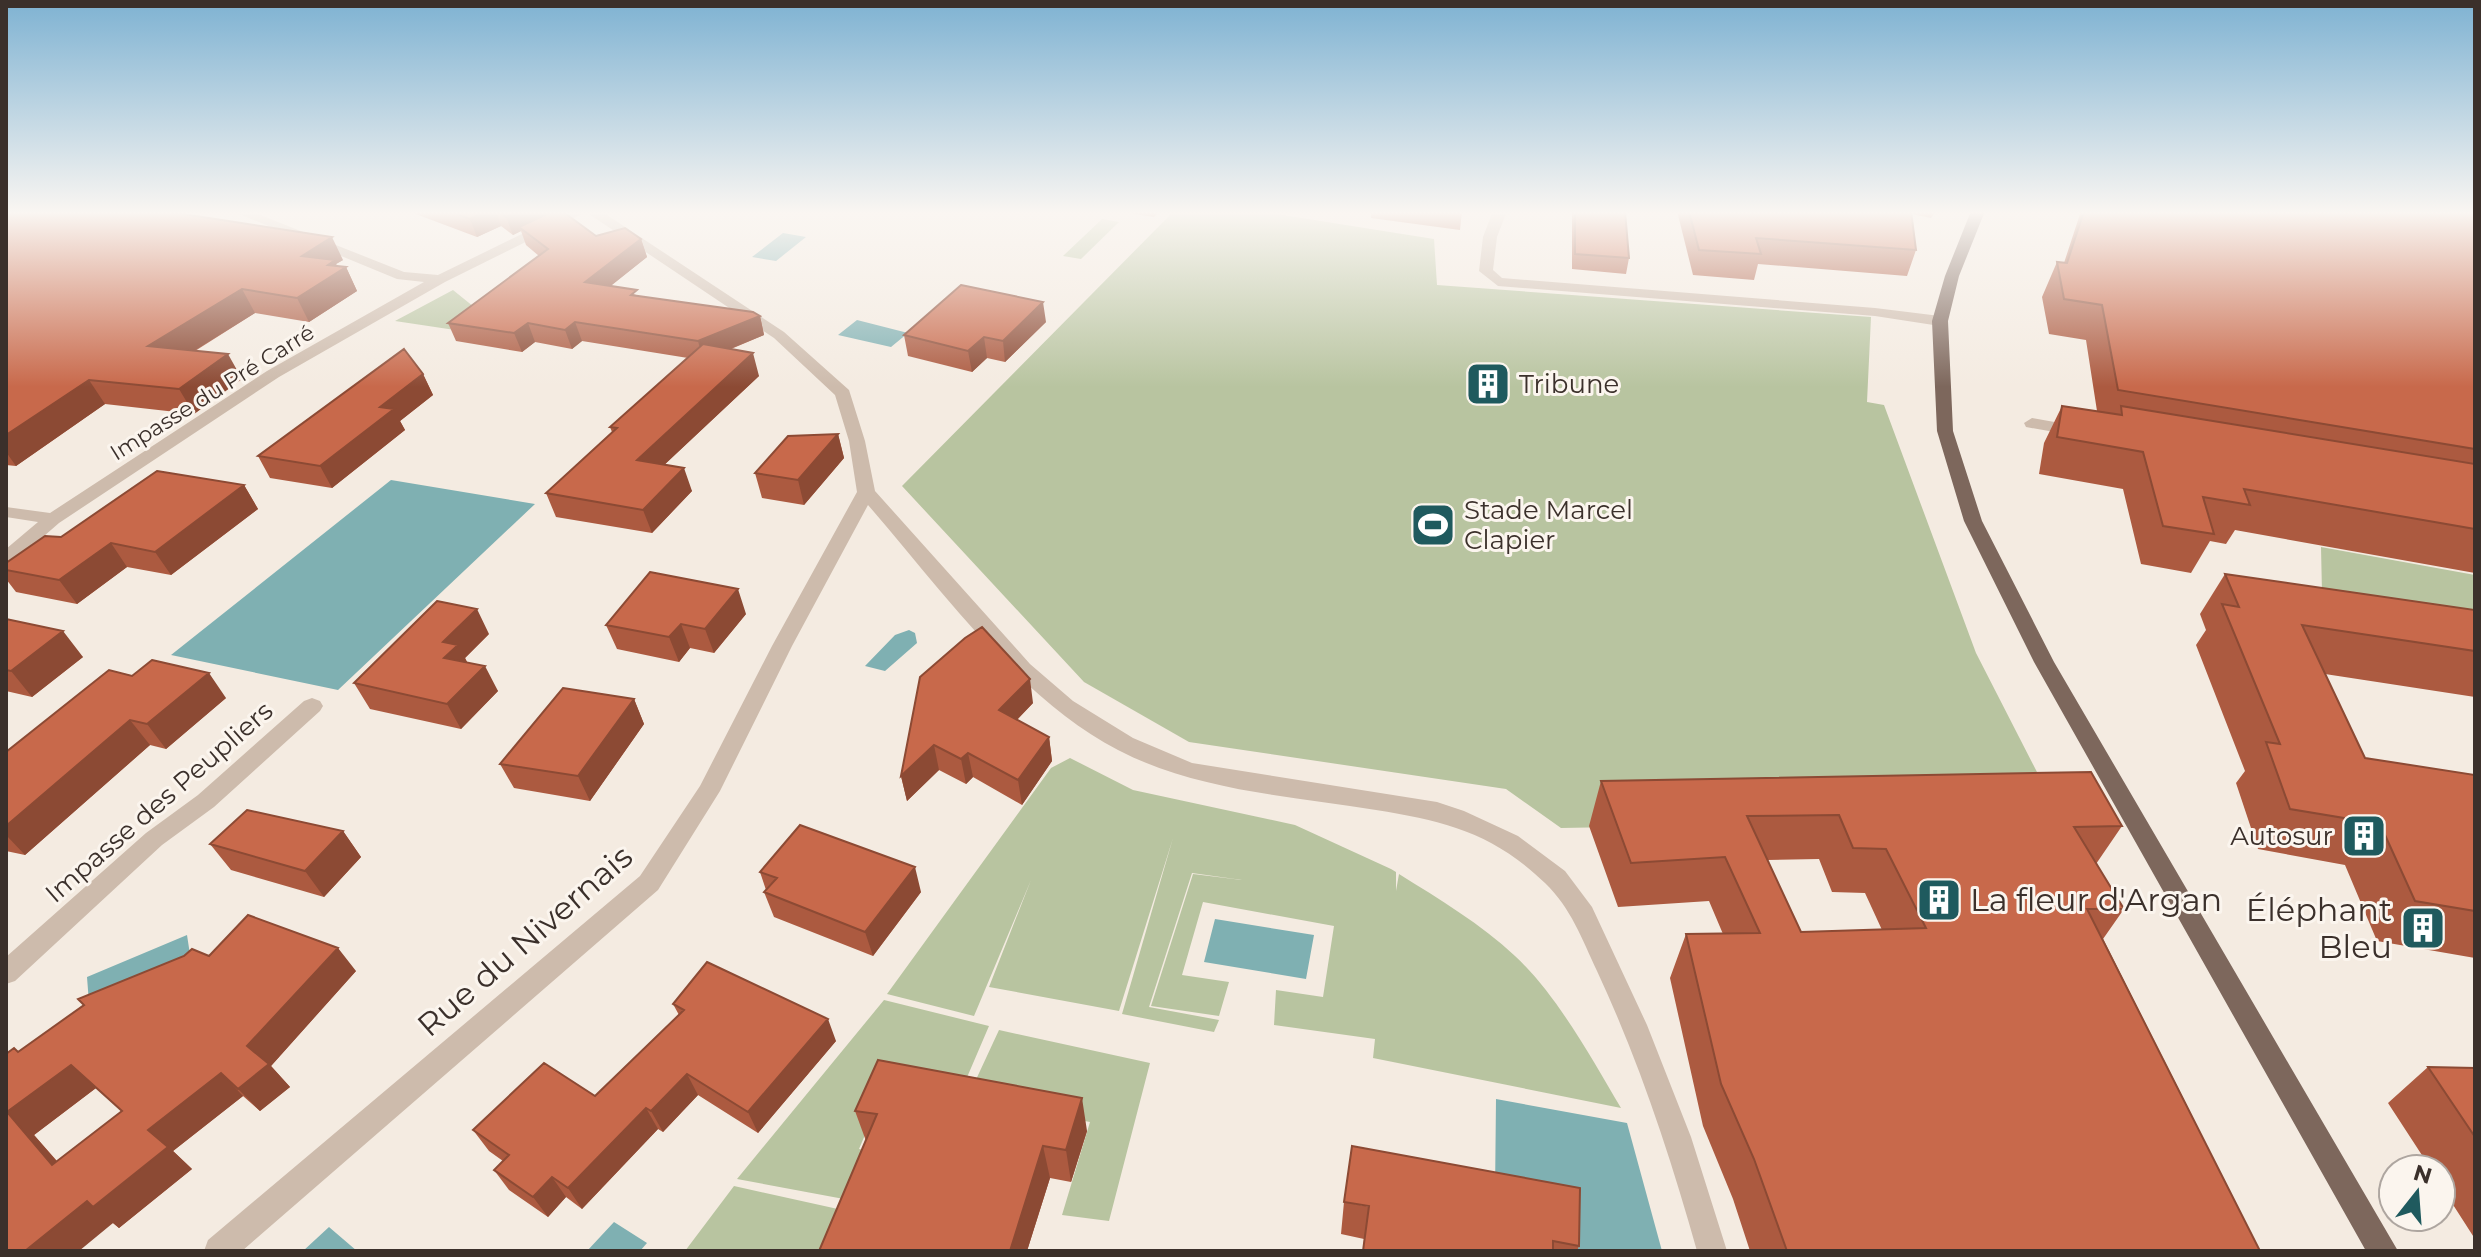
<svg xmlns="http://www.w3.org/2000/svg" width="2481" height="1257" font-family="Montserrat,sans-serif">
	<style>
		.green { fill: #b8c4a0 }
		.water { fill: #7fb0b2 }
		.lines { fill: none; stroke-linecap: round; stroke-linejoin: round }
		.minor { fill: #cdbbac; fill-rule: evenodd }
		.primary { fill: #7d675c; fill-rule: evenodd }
		.wall { fill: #ac5a40; fill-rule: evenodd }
		.shaded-wall { fill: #8c4a34 }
		.building { fill: #c8694b; stroke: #8c4a34; stroke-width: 2; fill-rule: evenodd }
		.labels { text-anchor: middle; stroke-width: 6; stroke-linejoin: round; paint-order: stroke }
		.far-street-label { font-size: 22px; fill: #3b302b; stroke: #fbf5ee }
		.poi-label { font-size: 26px; fill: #3b302b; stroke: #fbf5ee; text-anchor: start }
		.street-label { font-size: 26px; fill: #3b302b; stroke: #fbf5ee }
		.near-poi-label { font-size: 32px; fill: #3b302b; stroke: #fbf5ee; text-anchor: start }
		.near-street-label { font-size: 32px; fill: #3b302b; stroke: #fbf5ee }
	</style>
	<rect width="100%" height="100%" fill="#f4ebe1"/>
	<path class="green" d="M1174,211H1258L1434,239L1437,285L1871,317L1867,402L1884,405L1976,653L2061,819L1561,828L1506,789L1189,742L1084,682L902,486Z
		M1102,219L1119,222L1081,259L1063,256Z
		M453,290L479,311L536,342L395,321Z
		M2321,547L2475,575V615L2322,593Z
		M1070,758L1133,790L1295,825L1391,869L1396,872V891L1399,874C1439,899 1481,924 1515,956C1557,995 1592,1059 1621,1108L1373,1058L1375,1039L1274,1025L1276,990L1323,997L1334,926L1203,902L1182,975L1229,982L1219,1016L1151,1006L1193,874L1242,880L1192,873L1149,1007L1219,1020L1214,1032L1122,1014L1173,838L1119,1011L989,987L1031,880L974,1016L887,994L1051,768Z
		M884,1000L989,1026L959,1096L887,1083L859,1149L881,1153L860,1202L737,1179Z
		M999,1030L1150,1063L1109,1221L1062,1215L1090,1122L967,1099Z
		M734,1186L856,1213L840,1251H685Z"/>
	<path class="water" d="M783,233L806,237L776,261L752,257Z
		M857,320L908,333L891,347L838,335Z
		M391,480L535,504L338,690L171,655Z
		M909,630L915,633L917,643L885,671L865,666L895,635Z
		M1215,919L1314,935L1306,979L1204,962Z
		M187,935L191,961L89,1003L87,977Z
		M1496,1099L1627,1123L1662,1251H1569L1495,1194Z
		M614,1222L647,1243L640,1251H587Z
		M329,1227L357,1251H303Z"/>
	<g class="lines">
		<path class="minor" d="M232,211H250L404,272L438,275L569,211H601L784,332L849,390L865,441L875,491L1030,664L1073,701L1133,738L1192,763L1437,802L1464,811L1518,836L1565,871L1592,907L1647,1025L1691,1137L1727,1251H1697C1670,1155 1639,1061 1597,971C1582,939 1571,908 1545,883C1493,833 1445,821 1376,810C1290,796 1197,791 1118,750C1018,698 941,589 868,505L792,646L720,791L658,890L242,1251H204L208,1240L640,876L700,786L772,646L857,492L849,441L835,395L774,338L586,212L445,282L279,377L59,523L13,563L6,565V549L38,522L6,517V507L50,513L267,371L424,282L397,279Z
			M1493,211H1507L1497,237L1493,270L1502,278L1875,308L1940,316L1948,321L1940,326L1875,316L1498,286L1479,271L1483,237Z
			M2032,418L2077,426L2085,431L2077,436L2026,427L2024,423Z
			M312,698L320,701L323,706L320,711L214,807L162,845L15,981L6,984V957L146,833L198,795L304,701Z"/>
		<path class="primary" d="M1971,211H1985L1959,276L1948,321L1953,431L1982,521L2054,662L2398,1251H2366L2034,662L1964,521L1937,431L1932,321L1945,276Z"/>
	</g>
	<path class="wall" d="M6,211L343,260L336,264L337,266L346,267L357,291L309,322L255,313L195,351L242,379L194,414L105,404L16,466L6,465Z
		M412,211H549L550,213L596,236L641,239L647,257L610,286L639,296L760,316L764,335L731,349L759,376L665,464L692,491L652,533L556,517L546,493L612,432L610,427L688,358L582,341L572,349L535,342L522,352L456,341L448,323L539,256L526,245L521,231L513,235L501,226L477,237L413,213Z
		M1115,211H1159L1154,217Z
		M1371,211H1462L1460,230L1371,218Z
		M1572,211H1625L1629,258L1626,274L1572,269Z
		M1677,211H1936L1931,218L1912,214L1916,250L1907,276L1758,264L1754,280L1693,275Z
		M2081,211H2475V573L2235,530L2226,544L2210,541L2191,573L2141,564L2123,489L2039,474L2044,443L2062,406L2097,411L2086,340L2049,334L2042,297L2057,262L2064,263Z
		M1046,322L1005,362L987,358L972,372L908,356L904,335Z
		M423,374L433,395L400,421L405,430L332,488L270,478L258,456Z
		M838,434L844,458L804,505L762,498L755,473Z
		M244,485L258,509L171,575L127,567L77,604L16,592L6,579V563L61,537Z
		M2225,574L2475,610V697L2325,674L2365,758L2475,775V958L2377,941L2345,865L2258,849L2236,783L2245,771L2196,645L2206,630L2200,614Z
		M746,614L714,653L690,648L679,662L617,649L606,625Z
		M6,619L83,657L32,697L6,691Z
		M489,634L465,658L467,662L498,691L461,729L370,709L354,683Z
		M109,670L226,698L166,749L150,745L25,855L6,851V752Z
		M920,677L1033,703L1017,720L1049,737L1052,761L1022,805L973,777L966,784L939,770L907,801L901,776Z
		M634,699L644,724L590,801L514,788L500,764Z
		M1601,781L2122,826L2096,864L2124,909L2103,939L2260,1251H1750L1733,1199L1703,1126L1670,978L1686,934H1723L1709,901L1618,907L1589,826ZM1819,859L1832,892L1865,893L1882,930L1801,932L1767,860Z
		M343,831L361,857L324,897L231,870L210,844Z
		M760,872L921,892L873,956L774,917L764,892L766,890Z
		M209,956L356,971L271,1066L290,1087L260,1111L243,1096L173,1151L192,1169L119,1228L113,1223L6,1251L18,1052L84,1005L78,999ZM96,1088L122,1111L57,1161L34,1135Z
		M673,1004L836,1041L758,1133L698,1095L663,1132L658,1129L582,1209L566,1197L548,1217L509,1190L494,1170L503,1161L489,1151L473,1130L595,1096L679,1015Z
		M2428,1067L2475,1068V1239L2441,1186V1169H2431L2388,1103Z
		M855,1111L1087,1131L1071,1182L1050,1178L1027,1251H819L866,1141Z
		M1344,1202L1579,1246L1577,1251H1363L1364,1239L1341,1234Z"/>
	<path class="shaded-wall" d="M487,211H496L501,226L477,237L470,219Z
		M518,211H549L551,216L519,227L521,231L513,235L506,217Z
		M332,237L343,260L336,264L340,271L346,267L357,291L309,322L297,298L302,256Z
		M641,239L647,257L592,301L585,282Z
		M242,289L255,313L163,370L148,346Z
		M1043,302L1046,322L1005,362L1003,341Z
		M760,316L764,335L703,360L698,341Z
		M575,322L582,341L572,349L565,330Z
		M528,323L535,342L522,352L514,333Z
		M984,337L987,358L972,372L968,351Z
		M753,353L759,376L645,483L637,460Z
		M228,354L242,379L194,414L179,389Z
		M423,374L433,395L400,421L405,430L332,488L320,466L380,407Z
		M89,380L105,404L16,466L6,452V435Z
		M838,434L844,458L804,505L798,480Z
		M684,468L692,491L652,533L643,510Z
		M244,485L258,509L171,575L155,552Z
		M111,543L127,567L77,604L59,580Z
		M738,589L746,614L714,653L705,629Z
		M477,609L489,634L465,658L471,670L444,658L443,642Z
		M681,624L690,648L679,662L669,637Z
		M63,631L83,657L32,697L11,671Z
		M485,666L498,691L461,729L447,704Z
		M209,673L226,698L166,749L147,724Z
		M1030,679L1033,703L1003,734L999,710Z
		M634,699L644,724L590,801L578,776Z
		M130,720L150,745L25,855L6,835V826Z
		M1049,737L1052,761L1022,805L1018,780Z
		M934,745L939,770L907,801L901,776Z
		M968,753L973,777L966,784L961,759Z
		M343,831L361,857L324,897L305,871Z
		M915,867L921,892L873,956L865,932Z
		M338,948L356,971L271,1066L290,1087L260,1111L238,1089L247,1046Z
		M828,1019L836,1041L758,1133L748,1112Z
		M71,1065L96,1088L34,1135L79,1187L52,1165L7,1112Z
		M221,1073L243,1096L173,1151L192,1169L119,1228L113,1223L79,1251H25L148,1130Z
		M687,1074L698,1095L663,1132L651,1111Z
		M1082,1098L1087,1131L1071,1182L1066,1150Z
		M646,1108L658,1129L582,1209L568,1188Z
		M1043,1146L1050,1178L1027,1251H1010Z
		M552,1177L566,1197L548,1217L533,1197Z"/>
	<path class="building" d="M6,211H164L332,237L302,256L335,260L328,265L346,267L297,298L242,289L148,346L228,354L179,389L89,380L6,435Z
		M449,211H487L470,219Z
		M499,211H518L506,217Z
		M553,211H562L596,236L625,228L641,239L585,282L637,290L631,295L753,312L760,316L698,341L575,322L565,330L528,323L514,333L448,323L548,249L519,227Z
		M1575,211H1625L1629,258L1575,254Z
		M1689,211H1911L1916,250L1756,238L1761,254L1699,250Z
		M2084,211H2475V449L2118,390L2102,305L2064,299L2057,262L2067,263Z
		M961,285L1043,302L1003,341L984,337L968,351L904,335Z
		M703,344L753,353L637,460L684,468L643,510L546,493L617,428L610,427Z
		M404,349L423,374L380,407L394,409L320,466L258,456Z
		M2062,406L2122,415L2121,406L2475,464V529L2244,489L2250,505L2203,497L2214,534L2163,526L2143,452L2057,437Z
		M838,434L798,480L755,473L788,436Z
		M157,471L244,485L155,552L111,543L59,580L6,570V563L45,536L61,537Z
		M650,572L738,589L705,629L681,624L669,637L606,625Z
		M2225,574L2475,610V651L2302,625L2365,758L2475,775V911L2415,901L2380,824L2290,809L2266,742L2280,744L2222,604L2239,607Z
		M437,601L477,609L443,642L458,645L444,658L485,666L447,704L354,683Z
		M6,619L63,631L11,671L6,670Z
		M982,627L1030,679L999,710L1049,737L1018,780L968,753L961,759L934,745L901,776L920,677L965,638Z
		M152,660L209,673L147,724L130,720L6,826V752L109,670L132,676Z
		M563,688L634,699L578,776L500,764Z
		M2091,772L2122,826L2074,827L2124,909H2087L2260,1251H1787L1754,1159L1721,1084L1686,934L1760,933L1725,857L1631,863L1601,781ZM1839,815L1853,848L1886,849L1926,928L1801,932L1747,816Z
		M247,810L343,831L305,871L210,844Z
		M800,825L915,867L865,932L764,892L777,878L760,872Z
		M248,915L338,948L247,1046L269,1064L238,1089L221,1073L148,1130L168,1147L93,1207L87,1201L25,1251H6V1054L14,1048L18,1052L84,1005L78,999L184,956L192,949L209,956ZM71,1065L122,1111L52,1165L7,1112Z
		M707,962L828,1019L748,1112L687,1074L651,1111L646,1108L568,1188L552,1177L533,1197L494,1170L509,1155L473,1130L544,1063L595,1096L684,1010L673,1004Z
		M878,1060L1082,1098L1066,1150L1043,1146L1010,1251H819L877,1114L855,1111Z
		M2428,1067L2475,1068V1137Z
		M1352,1146L1580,1188L1579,1246L1553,1241V1251H1363L1369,1206L1344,1202Z"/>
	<linearGradient id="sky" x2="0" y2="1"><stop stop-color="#7eb2d2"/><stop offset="0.55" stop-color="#faf6f2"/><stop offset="1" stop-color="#faf6f2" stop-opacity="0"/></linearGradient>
	<rect width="2481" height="387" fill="url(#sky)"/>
	<defs>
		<g id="building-square" transform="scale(2.3)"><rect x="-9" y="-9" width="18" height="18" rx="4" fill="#1f5a5e" stroke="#fbf5ee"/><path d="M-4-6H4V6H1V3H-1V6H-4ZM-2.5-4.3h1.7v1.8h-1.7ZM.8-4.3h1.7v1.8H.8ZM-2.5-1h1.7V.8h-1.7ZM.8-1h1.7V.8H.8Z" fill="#fff"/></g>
		<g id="stadium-square" transform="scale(2.3)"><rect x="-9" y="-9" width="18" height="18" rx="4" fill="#1f5a5e" stroke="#fbf5ee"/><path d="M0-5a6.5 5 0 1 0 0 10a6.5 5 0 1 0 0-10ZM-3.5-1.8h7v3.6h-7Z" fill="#fff"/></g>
	</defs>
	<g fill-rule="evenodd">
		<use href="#building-square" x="1488" y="384"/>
		<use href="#stadium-square" x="1433" y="525"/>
		<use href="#building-square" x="2364" y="836"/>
		<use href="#building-square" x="1939" y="900"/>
		<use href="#building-square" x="2423" y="928"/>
	</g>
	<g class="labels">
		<g class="far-street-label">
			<text transform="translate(212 392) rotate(-32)" y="8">Impasse du Pré Carré</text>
		</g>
		<g class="poi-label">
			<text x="1519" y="393">Tribune</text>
			<text x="1464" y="519">Stade Marcel<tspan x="1464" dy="30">Clapier</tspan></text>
			<text x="2333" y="845" text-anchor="end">Autosur</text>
		</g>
		<g class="street-label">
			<text transform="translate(159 802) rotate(-41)" y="9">Impasse des Peupliers</text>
		</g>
		<g class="near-poi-label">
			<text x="1970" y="911">La fleur d'Argan</text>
			<text x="2392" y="921" text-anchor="end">Éléphant<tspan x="2392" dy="37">Bleu</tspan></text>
		</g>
		<g class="near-street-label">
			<text transform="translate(525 941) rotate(-41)" y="11">Rue du Nivernais</text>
		</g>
	</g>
	<rect width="2481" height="1257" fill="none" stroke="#3b302b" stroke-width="16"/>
	<g transform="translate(2417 1193) rotate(17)"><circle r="38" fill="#fbf5ee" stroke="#aea6a0" stroke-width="2"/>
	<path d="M0-6L14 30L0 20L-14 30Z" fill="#1f5a5e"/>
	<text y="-12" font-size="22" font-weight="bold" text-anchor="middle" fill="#3b302b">N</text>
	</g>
</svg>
